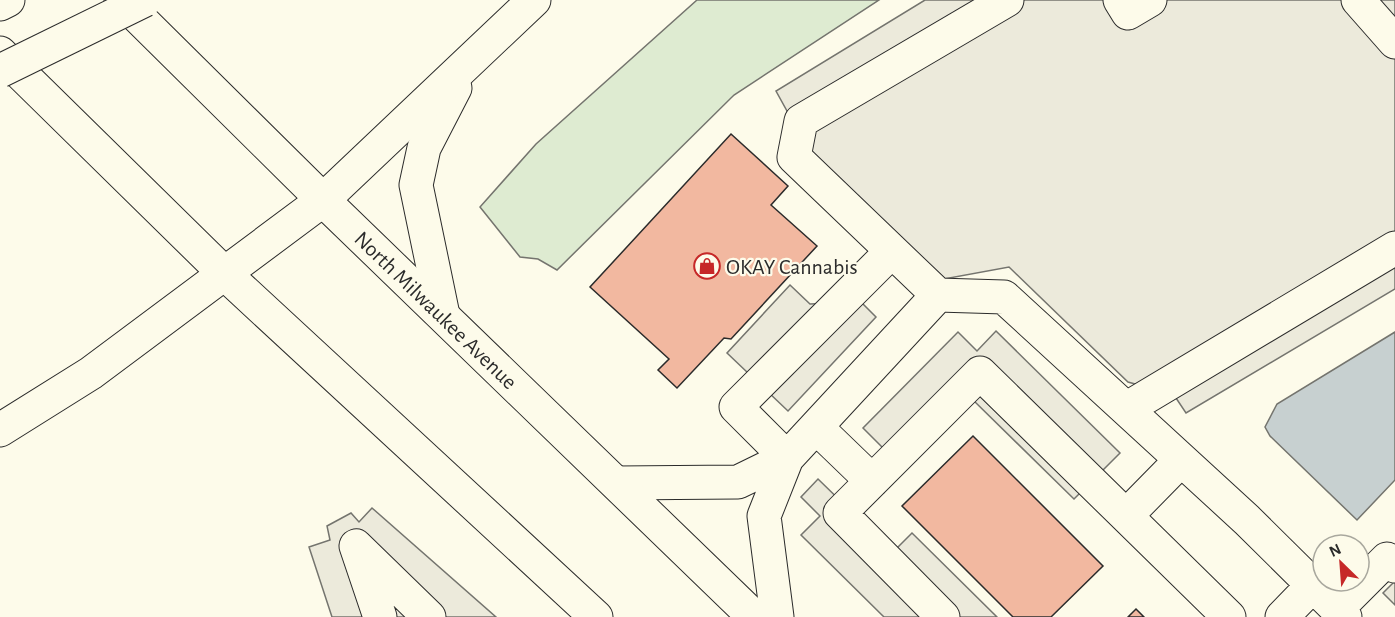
<svg xmlns="http://www.w3.org/2000/svg" width="1395" height="617" font-family="'Alegreya Sans',sans-serif">
	<style>
		.green { fill: #deebd1; stroke: #74746e; stroke-width: 1.5 }
		.parking { fill: #eceadb; stroke: #74746e; stroke-width: 1.5 }
		.water { fill: #c7d0d0; stroke: #74746e; stroke-width: 1.5 }
		.building { fill: #f2b8a0; stroke: #2b2b2b; stroke-width: 1.5 }
		.lines { fill: none; stroke-linecap: round; stroke-linejoin: round }
		.minor-casing { stroke: #2b2b2b; stroke-width: 35 }
		.major-casing { stroke: #2b2b2b; stroke-width: 35 }
		.minor { stroke: #fdfbea; stroke-width: 33 }
		.major { stroke: #fdfbea; stroke-width: 33 }
		.major-bridge-casing { stroke: #2b2b2b; stroke-width: 35; stroke-linecap: butt }
		.major-bridge { stroke: #fdfbea; stroke-width: 33 }
		.labels { text-anchor: middle; stroke-width: 4.5; stroke-linejoin: round; paint-order: stroke }
		.poi-label { font-size: 22px; fill: #2b2b2b; stroke: #fdfbea; text-anchor: start }
		.street-label { font-size: 22px; fill: #2b2b2b; stroke: #fdfbea }
	</style>
	<rect width="100%" height="100%" fill="#fdfbea"/>
	<path class="green" d="M697,0H879L734,95L557,270L538,259L520,257L480,207L536,144Z"/>
	<path class="parking" d="M925,0H1395V289L1186,413L1174,395L1128,382L1009,267L944,279L808,149L776,91Z
		M790,285L810,304L861,302L876,317L788,411L727,353Z
		M996,331L1120,453L1074,499L972,399L903,468L863,428L958,332L977,351Z
		M818,479L893,552L912,533L997,617H884L801,535L820,516L801,497Z
		M372,508L496,617H332L309,547L330,540L327,526L351,513L359,522Z
		M1395,581V605L1383,593Z"/>
	<path class="water" d="M1395,332V480L1357,520L1270,436L1265,427L1277,404Z"/>
	<path class="building" d="M731,134L788,186L771,205L817,246L731,339L724,338L677,388L658,370L669,359L590,287Z
		M973,436L1103,566L1051,617H1013L902,506Z
		M1136,609L1144,617H1128Z"/>
	<g class="lines">
		<g class="minor-casing">
			<path id="minor" d="M1007,0L801,121L794,157L938,295L1004,297L1247,520L1345,617
				M1120,0L1128,13L1150,0
				M1358,0L1395,42
				M1126,409L1395,248
				M816,427L872,481
				M787,458L736,407L892,251
				M617,483L738,482L787,458
				M1126,516L1229,617
				M1337,609L1387,559L1395,566
				M380,617L356,546L429,617
				M777,617L764,516L787,458L938,295
				M943,617L840,513L980,373L1126,516L1181,460
				M1282,617L1313,585"/>
		</g>
		<g class="major-casing">
			<g id="major">
				<path id="s1" d="M121,0L323,200L754,617"/>
				<path d="M0,4L8,0"/>
				<path d="M0,53L225,274L596,617"/>
				<path d="M443,315L416,185L424,148L455,88"/>
				<path d="M0,430L91,373L323,200L534,0"/>
			</g>
		</g>
		<use href="#minor" class="minor"/>
		<use href="#major" class="major"/>
		<g class="major-bridge-casing">
			<path id="major-bridge" d="M0,71L145,0"/>
		</g>
		<use href="#major-bridge" class="major-bridge"/>
	</g>
	<defs>
		<g id="shop-ring" transform="scale(1.35)"><circle r="9.5" fill="#fdfbea" stroke="#c62828" stroke-width="1.5"/><path d="M-5-2.5h2.3a2.7 3.5 0 0 1 5.4 0H5L5.5 6h-11ZM-1.5-2.5h3a1.5 2.3 0 0 0-3 0Z" fill="#c62828"/></g>
	</defs>
	<g fill-rule="evenodd">
		<use href="#shop-ring" x="707" y="266"/>
	</g>
	<g class="labels">
		<g class="poi-label">
			<text x="726" y="274">OKAY Cannabis</text>
		</g>
		<g class="street-label">
			<text dy="8" stroke="none"><textPath href="#s1" startOffset="442">North Milwaukee Avenue</textPath></text>
		</g>
	</g>
	<g transform="translate(1341 563) rotate(335)"><circle r="28" fill="#fdfbea" stroke="#a9a89e" stroke-width="1.5"/>
	<path d="M0-4.5L10 22L0 15L-10 22Z" fill="#c62828"/>
	<text y="-9" font-size="16" font-weight="bold" text-anchor="middle" fill="#2b2b2b">N</text>
	</g>
</svg>
